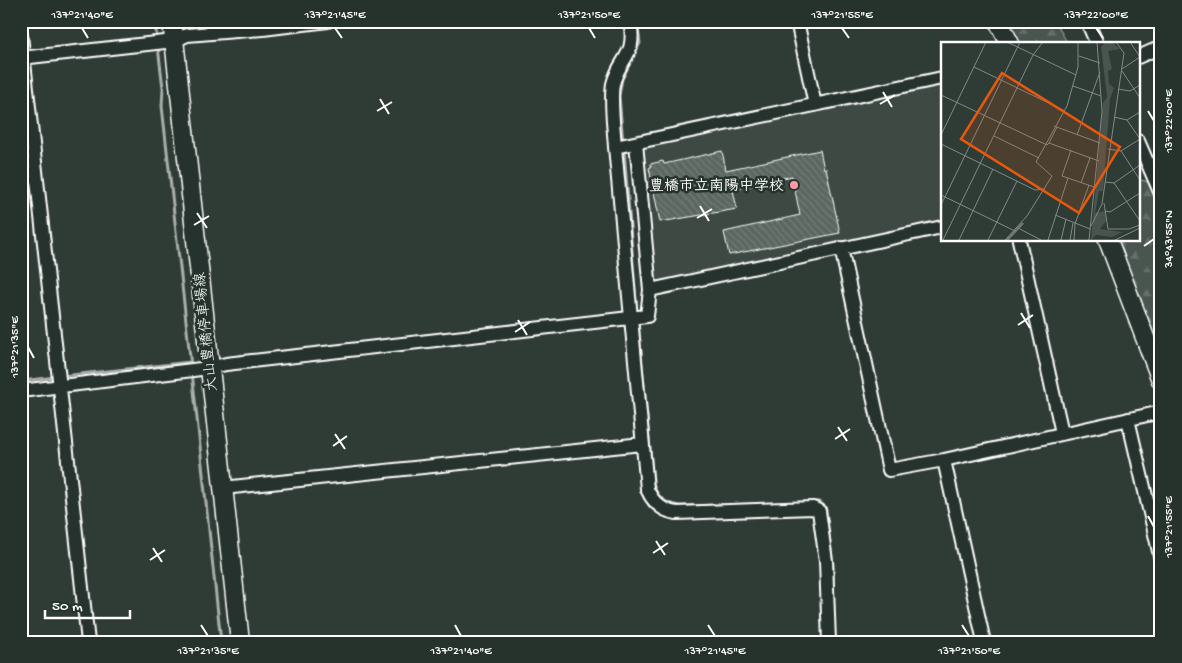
<svg xmlns="http://www.w3.org/2000/svg" width="1182" height="663" font-family="'Gochi Hand','Klee One',sans-serif">
	<style>
		.built { fill: #3c4842 }
		.forest { fill: url(#forest-firs); stroke: #a4aaa7 }
		.lines { fill: none; stroke-linecap: round; stroke-linejoin: round }
		.stream { stroke: #a9afac; stroke-width: 3 }
		.building { fill: url(#building-back-hatch); stroke: #fff }
		.street-casing { stroke: #fff; stroke-width: 16 }
		.secondary-casing { stroke: #fff; stroke-width: 21 }
		.street { stroke: #26332d; stroke-width: 12 }
		.secondary { stroke: #26332d; stroke-width: 18 }
		.ticks { fill: none; stroke: #fff; stroke-width: 2 }
		.poi-dot { fill: #ff9aa2; stroke: #26332d; stroke-width: 2 }
		.labels { text-anchor: middle; stroke-width: 5; stroke-linejoin: round; paint-order: stroke }
		.poi-label { font-size: 15px; font-weight: bold; fill: #fff; stroke: #26332d; text-anchor: end }
		.street-label { font-size: 15px; fill: #fff; stroke: #26332d }
		.inset-river { fill: none; stroke: #707975; stroke-width: 2.5 }
		.inset-road { fill: none; stroke: #828986; stroke-width: 1 }
		.view { fill: #e8590c; fill-opacity: 0.15; stroke: #e8590c; stroke-width: 2.5 }
		.inset-edge { fill: none; stroke: #fff; stroke-width: 2.5 }
		.neatline { fill: none; stroke: #fff; stroke-width: 2 }
		.ticks-label { font-size: 12px; text-anchor: middle; fill: #fff }
	</style>
	<defs>
		<pattern id="forest-firs" width="22" height="20" patternUnits="userSpaceOnUse" patternTransform="scale(1.25)"><rect width="22" height="20" fill="#4a544f"/><path d="M5 1l3.5 6h-7zM16 11l3.5 6h-7z" fill="#656e69"/></pattern>
		<pattern id="building-back-hatch" width="6" height="6" patternUnits="userSpaceOnUse" patternTransform="scale(1.25)"><rect width="6" height="6" fill="#5b6661"/><path d="M-1 5l2 2M0 0l6 6M5-1l2 2" fill="none" stroke="#747d79"/></pattern>
	</defs>
	<rect width="100%" height="100%" fill="#2f3b35"/>
	<filter id="ink" filterUnits="userSpaceOnUse"><feTurbulence type="fractalNoise" baseFrequency=".02" numOctaves="2"/><feDisplacementMap in="SourceGraphic" scale="10" xChannelSelector="R" yChannelSelector="G"/><feConvolveMatrix kernelMatrix="1 2 1 2 8 2 1 2 1" color-interpolation-filters="sRGB"/></filter>
	<g filter="url(#ink)">
		<path class="built" d="M942,85V222L655,283L642,148Z"/>
		<path class="forest" d="M1008,21H1055L1068,44H1020Z
			M1138,179L1151,183L1161,205V361L1114,240H1138Z"/>
		<g class="lines">
			<path class="stream" d="M155,21L157,41
				M158,47L163,88L162,106L191,366
				M623,143L619,96L622,79L640,43L637,21
				M624,149L637,315
				M638,321L653,481C655,497 665,504 680,506L794,503
				M192,372L221,642
				M62,376L190,362
				M21,381L56,377
				M813,502H820L825,507L826,510L833,566L834,621"/>
		</g>
		<path class="building" d="M820,150L824,169L826,168L840,233L729,255L724,232L800,215L792,176L733,190L737,209L660,222L649,168L651,167L650,164L663,161L664,164L722,151L726,170Z"/>
		<g class="lines">
			<g class="street-casing">
				<path id="street" d="M630,21C637,57 620,56 613,84C610,100 614,130 615,147L647,489C653,503 662,511 677,513L813,508L819,511L826,561L829,642
					M797,21L815,105
					M1087,21L1097,44
					M21,35L88,642
					M1138,57L1161,47
					M21,58L174,41L187,35L263,29L328,21
					M1138,141L1161,194
					M636,143L650,290
					M615,147L942,78
					M1019,240L1062,433
					M841,248L889,470L944,460L1161,412
					M21,391L209,368L226,364L647,316L650,290L942,227
					M1128,419L1161,560
					M944,460L984,642
					M223,488L642,444"/>
			</g>
			<g class="secondary-casing">
				<path id="secondary" d="M172,21L240,642
					M998,21L1010,44
					M1108,240L1161,380"/>
			</g>
			<use href="#street" class="street"/>
			<use href="#secondary" class="secondary"/>
		</g>
	</g>
	<path class="ticks" d="M82,28L88,38M335,28L342,38M589,28L595,38M842,28L849,38M1096,28L1103,38M883,92L892,107M380,99L389,114M880,104L895,95M377,111L392,102M1148,111L1154,121M700,206L709,221M197,213L207,228M697,218L712,209M194,225L209,216M1144,246L1154,239M1021,313L1030,328M518,320L527,335M1018,325L1033,315M515,332L530,322M28,347L34,358M838,427L847,441M335,434L345,449M835,439L850,429M333,446L347,436M1148,516L1154,527M656,541L665,555M153,548L162,562M653,553L668,543M150,560L165,550M201,625L208,636M455,625L461,636M708,625L715,636M962,625L969,636"/>
	<circle class="poi-dot" cx="794" cy="185" r="5"/>
	<g class="labels">
		<g class="poi-label">
			<text x="784" y="190">豊橋市立南陽中学校</text>
		</g>
		<g class="street-label">
			<text transform="translate(205 332) rotate(-96)" y="5">大山豊橋停車場線</text>
		</g>
	</g>
	<g transform="translate(941 42)">
		<rect width="199" height="199" fill="#2f3b35"/>
		<path d="M164,0H171L179,7L167,9L171,27L167,29L168,42L173,46L169,57L162,149H158L154,171L164,169L165,179L159,187L182,190L171,195L155,193L150,198L162,61L166,55L160,5Z" fill="#4a544f"/>
		<path class="inset-river" d="M66,198L82,181"/>
		<path class="inset-road" d="M66,0L135,33M189,0L199,15M138,14L159,21M33,25L124,69M181,27L199,15M181,29L199,56M132,44L160,54M177,47L189,49L199,43M0,53L106,103L108,101L158,119M173,75L186,78L199,97M186,78L199,70M113,84L159,101M0,93L45,0M136,93L159,30M53,94L98,116M108,101L116,85M0,102L94,148L104,147M167,107L180,109L199,97M130,108L121,134L153,145M180,109L199,138M164,140L173,141L199,123M140,141L149,116M173,141L199,179M0,153L74,189M163,161L167,187H188L199,183M0,163L79,0M164,169L169,170L199,151M114,173L149,187M150,184L161,162L183,11L175,0M77,186L100,198M2,198L92,13L102,0M18,198L52,127M47,198L76,139M64,198L86,174L111,134L95,120L126,64L137,25V0M107,198L127,136M120,198L125,177M129,198L132,181M133,198L134,182L148,143M148,198L161,69L156,0M174,198L199,186"/>
		<path class="view" d="M61,31L179,105L138,171L20,97Z"/>
		<rect width="199" height="199" class="inset-edge"/>
	</g>
	<rect width="1182" height="663" fill="none" stroke="#26332d" stroke-width="55"/>
	<path d="M45 610v8h85v-8" fill="none" stroke="#ffffff" stroke-width="2.5"/>
	<text x="52" y="610" font-size="15" fill="#ffffff" stroke="#26332d" stroke-width="4" paint-order="stroke">50 m</text>
	<rect x="28" y="28" width="1126" height="608" class="neatline"/>
	<g class="ticks-label">
		<text x="82" y="18">137°21'40"E</text>
		<text x="335" y="18">137°21'45"E</text>
		<text x="589" y="18">137°21'50"E</text>
		<text x="842" y="18">137°21'55"E</text>
		<text x="1096" y="18">137°22'00"E</text>
		<text transform="translate(1168 121) rotate(-90)" y="4">137°22'00"E</text>
		<text transform="translate(1168 239) rotate(-90)" y="4">34°43'55"N</text>
		<text transform="translate(14 347) rotate(-90)" y="4">137°21'35"E</text>
		<text transform="translate(1168 527) rotate(-90)" y="4">137°21'55"E</text>
		<text x="208" y="654">137°21'35"E</text>
		<text x="461" y="654">137°21'40"E</text>
		<text x="715" y="654">137°21'45"E</text>
		<text x="969" y="654">137°21'50"E</text>
	</g>
</svg>
